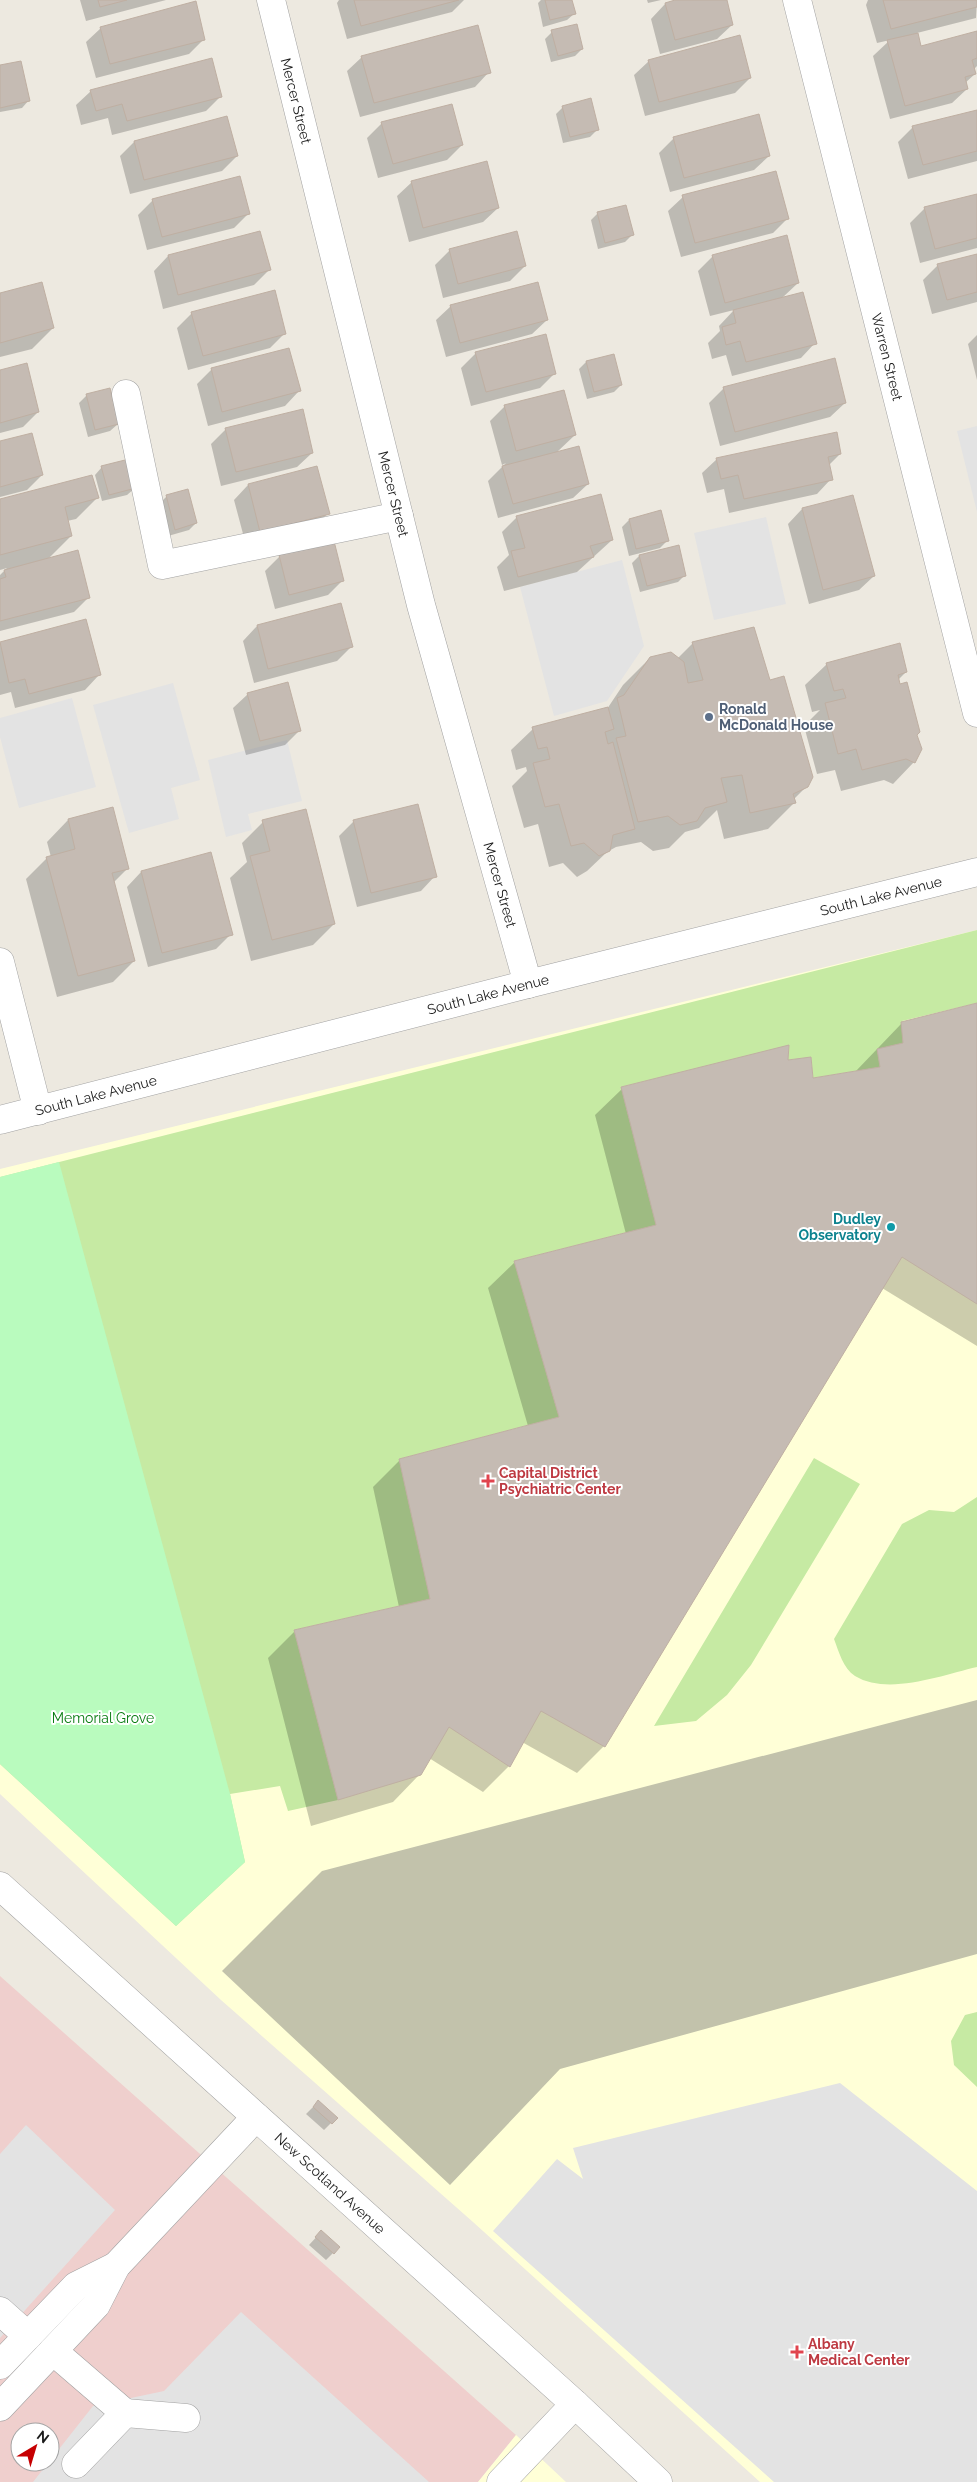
<svg xmlns="http://www.w3.org/2000/svg" width="977" height="2482" font-family="Raleway,sans-serif">
	<style>
		.commercial { fill: #efcfcd; fill-rule: evenodd }
		.education { fill: #ffffd7 }
		.construction { fill: #c2c2ab }
		.grass { fill: #c6eaa3 }
		.park { fill: #b9fbbe }
		.parking { fill: #e3e3e3 }
		.shadow { fill: #0003 }
		.building { fill: #c5bbb3; stroke: #bfafa2 }
		.lines { fill: none; stroke-linecap: round; stroke-linejoin: round }
		.minor-casing { stroke: #a2a2a2; stroke-width: 29 }
		.minor { stroke: #fff; stroke-width: 28 }
		.service-dot { fill: #5c6f8a; stroke: #fff; stroke-width: 2 }
		.culture-dot { fill: #0f9aa8; stroke: #fff; stroke-width: 2 }
		.health-dot { fill: #e0444e; stroke: #fff; stroke-width: 2 }
		.labels { text-anchor: middle; stroke-width: 4; stroke-linejoin: round; paint-order: stroke }
		.street-label { font-size: 14px; fill: #1b1b1b; stroke: #fff }
		.service-label { font-size: 14px; font-weight: bold; fill: #4e5e75; stroke: #fff; text-anchor: start }
		.culture-label { font-size: 14px; font-weight: bold; fill: #0d838f; stroke: #fff; text-anchor: end }
		.health-label { font-size: 14px; font-weight: bold; fill: #be3a42; stroke: #fff; text-anchor: start }
		.park-label { font-size: 14px; fill: #077b10; stroke: #fff }
	</style>
	<rect width="100%" height="100%" fill="#ede9e0"/>
	<path class="commercial" d="M0,1976L516,2435L478,2482H0ZM20,2432H50V2462H20Z"/>
	<path class="education" d="M977,930V2482H760L473,2222L221,2000L0,1794V1169Z
		M516,2435L566,2482H478Z"/>
	<path class="construction" d="M977,1700V1954L560,2069L450,2185L222,1971L322,1871Z"/>
	<path class="grass" d="M977,930V1003L902,1021L903,1043L877,1049L880,1067L813,1078L811,1058L788,1060L789,1046L621,1087L656,1225L514,1261L559,1417L399,1459L430,1599L294,1630L338,1800L288,1811L280,1786L230,1794L245,1862L176,1926L0,1764V1177Z
		M814,1458L860,1484L751,1665L727,1695L696,1721L654,1726Z
		M977,1497V1667C942,1675 888,1696 855,1676C843,1668 839,1652 834,1639L902,1524L929,1510L954,1512Z
		M977,2012V2087L954,2065L951,2041L965,2015Z"/>
	<path class="park" d="M59,1162L230,1794L245,1862L176,1926L0,1764V1177Z"/>
	<path class="parking" d="M977,426V512L957,431Z
		M766,517L786,604L714,620L694,533Z
		M622,560L644,646L607,701L554,716L520,587Z
		M173,683L200,780L171,788L179,819L129,833L93,705Z
		M72,698L96,787L19,808L0,737V718Z
		M287,740L302,801L248,814L252,830L226,837L208,760Z
		M840,2083L977,2191V2482H774L493,2231L557,2159L583,2179L573,2148Z
		M26,2125L115,2210L0,2338V2154Z
		M241,2312L429,2482H33L93,2406L164,2391Z"/>
	<path class="shadow" d="M80,0H166L86,21Z
		M339,0H464L452,12L347,39L337,3Z
		M541,0H571L575,13L567,20L543,27L538,3Z
		M647,0H661L648,3Z
		M680,0H725L732,25L717,39L660,54L651,19L665,4Z
		M868,0H977L976,18L917,33L921,47L977,32V66L974,69L975,74L965,83L967,89L952,103L890,119L873,56L890,40L877,43L866,5Z
		M101,28L204,39L189,54L96,78L86,42Z
		M552,32L582,49L575,56L551,62L545,39Z
		M362,57L489,72L475,87L360,117L347,71Z
		M649,61L750,78L735,93L645,116L634,75Z
		M0,67L29,100L22,108L0,112Z
		M91,91L221,96L206,111L112,135L108,118L81,125L76,105Z
		M563,107L598,129L590,137L563,143L556,114Z
		M977,111V161L908,179L898,142L913,127Z
		M382,123L462,145L447,160L378,178L367,138Z
		M674,138L769,156L754,170L670,192L659,153Z
		M134,142L237,156L222,171L130,194L120,156Z
		M412,182L498,208L483,222L409,242L397,196Z
		M977,195V248L920,263L910,223L924,209Z
		M683,197L787,219L773,233L681,257L668,211Z
		M153,200L249,213L234,228L147,250L138,215Z
		M598,213L632,235L625,242L598,249L591,220Z
		M450,250L525,266L510,281L443,298L435,265Z
		M977,255V302L932,314L923,280L938,265Z
		M168,256L269,270L254,285L163,309L154,271Z
		M713,256L798,283L782,298L815,343L801,358L732,376L726,355L712,359L708,343L720,331L719,326L734,310L710,316L698,271Z
		M0,294L53,328L32,349L0,357Z
		M451,306L547,320L532,334L446,357L436,320Z
		M192,313L285,333L270,348L188,370L177,328Z
		M977,335V380L968,344Z
		M476,353L554,374L540,388L471,406L461,368Z
		M613,356L621,385L614,392L587,399L579,369L586,362Z
		M212,369L299,391L285,406L208,426L197,384Z
		M0,371L38,412L23,427L0,433Z
		M724,388L845,403L830,417L720,446L709,403Z
		M109,390L118,424L110,431L88,437L79,403L86,396Z
		M505,406L575,435L556,453L588,484L573,498L498,518L488,481L506,463L502,465L490,421Z
		M226,429L312,453L297,467L221,486L211,444Z
		M0,443L42,475L27,490L0,497Z
		M840,454L828,466L831,479L817,494L729,513L724,489L707,493L702,473L717,459Z
		M102,467L135,488L127,495L102,501L95,475Z
		M248,485L328,513L314,528L246,545L234,500Z
		M167,496L196,523L189,530L168,536L160,503Z
		M97,498L76,519L67,521L71,536L47,560L89,597L74,612L0,631V575L7,568L0,570V500Z
		M802,509L874,576L859,590L809,604L788,524Z
		M517,517L612,540L577,572L504,591L497,567L509,555L502,532Z
		M629,520L668,540L660,548L629,556L622,527Z
		M333,543L343,580L328,595L275,609L265,571L279,557Z
		M639,556L685,575L678,582L640,592L632,563Z
		M85,621L99,675L85,690L15,708L11,692L0,695V643Z
		M257,626L351,647L337,661L254,683L243,641Z
		M693,643L769,681L807,786L794,799L795,802L768,829L724,839L717,810L699,828L685,832L669,848L653,851L641,842L616,847L607,852L587,871L577,877L563,863L549,867L538,824L524,828L512,786L527,771L526,767L516,770L511,750L533,729L607,709L623,685L650,658L677,659Z
		M827,664L906,672L898,680L916,735L914,762L893,784L884,780L841,791L835,770L817,774L804,726L820,710L812,712L805,685Z
		M248,694L300,730L285,745L246,755L233,708Z
		M417,805L435,876L421,891L357,907L339,836L353,822Z
		M68,820L127,869L113,883L134,961L113,982L57,997L26,879L47,858L51,857L47,842Z
		M263,822L334,924L313,945L251,961L230,878L247,862L242,843Z
		M210,854L231,934L216,949L148,967L127,887L141,872Z
		M977,1004V1346L882,1288L604,1746L577,1773L522,1742L509,1766L483,1792L429,1758L420,1774L393,1802L311,1826L268,1658L295,1631L399,1607L373,1487L400,1460L528,1426L488,1288L515,1262L626,1234L595,1115L622,1089L787,1062L812,1080L855,1072L902,1023Z
		M318,2102L336,2118L324,2130L306,2114Z
		M321,2232L333,2253L326,2260L309,2245Z"/>
	<path class="building" d="M98,0H127L100,7Z
		M354,0H459L361,26Z
		M545,0H572L576,14L550,20Z
		M675,0H727L733,25L675,40L665,3Z
		M883,0H977V7L891,29Z
		M196,1L205,40L110,64L100,27Z
		M577,24L583,49L558,56L551,30Z
		M478,25L491,73L374,103L361,56Z
		M977,31V58L972,60L976,74L965,77L968,89L905,106L887,40L918,33L921,46Z
		M740,35L751,78L659,102L648,60Z
		M212,58L222,97L127,121L122,104L96,111L90,90Z
		M21,61L30,101L0,108V65Z
		M591,98L599,130L570,137L562,106Z
		M452,104L463,145L393,164L381,122Z
		M977,110V151L923,165L912,126Z
		M759,114L770,156L684,178L673,137Z
		M227,116L238,156L144,180L134,141Z
		M487,161L499,208L423,228L411,181Z
		M776,171L789,219L695,243L682,195Z
		M240,176L250,214L162,237L152,199Z
		M977,194V238L935,249L924,207Z
		M626,205L634,235L605,243L597,212Z
		M260,231L271,270L178,295L168,255Z
		M517,231L526,266L458,284L449,249Z
		M787,235L799,283L725,303L712,255Z
		M977,254V292L947,300L937,264Z
		M42,282L54,328L0,343V293Z
		M538,282L548,320L460,343L450,305Z
		M275,290L286,334L203,356L191,312Z
		M803,292L817,344L746,362L740,341L726,345L722,327L736,323L733,310Z
		M546,334L556,374L486,392L475,352Z
		M289,348L301,391L222,412L211,368Z
		M614,354L622,385L594,392L586,361Z
		M835,358L846,403L735,432L723,387Z
		M27,363L39,412L0,423V370Z
		M110,388L119,424L95,430L86,394Z
		M564,390L576,435L516,451L504,405Z
		M303,409L313,453L236,472L225,428Z
		M837,432L841,454L828,457L833,480L744,499L738,475L721,479L716,458Z
		M32,433L43,475L0,487V441Z
		M579,446L589,484L513,504L502,466Z
		M129,459L136,488L109,495L101,466Z
		M317,466L330,514L260,532L248,484Z
		M92,475L99,498L65,507L72,536L0,555V499Z
		M188,489L197,523L175,530L166,495Z
		M601,494L613,540L590,546L594,557L518,577L511,551L525,548L516,516Z
		M853,495L875,576L823,590L802,508Z
		M661,510L669,541L636,549L629,519Z
		M334,541L344,581L289,595L279,555Z
		M679,545L686,576L647,586L639,555Z
		M78,550L90,598L0,621V579L6,577L4,570Z
		M341,603L353,647L268,669L257,625Z
		M86,619L101,675L29,694L25,679L9,683L0,642Z
		M754,627L770,680L784,676L813,777L808,787L793,794L796,803L750,813L742,775L721,778L727,802L705,808L697,821L680,825L668,816L638,822L616,738L626,736L617,698L624,695L650,657L671,652L684,662L688,683L703,680L692,642Z
		M900,643L907,672L898,675L900,684L907,682L920,732L917,735L922,749L915,763L906,759L862,770L856,749L838,754L825,703L846,698L843,689L834,691L826,663Z
		M288,682L301,731L260,741L247,693Z
		M608,707L614,729L605,732L608,744L613,742L635,829L613,835L610,851L599,856L584,843L571,846L559,804L545,807L533,763L550,759L547,747L538,749L532,727Z
		M418,804L437,877L371,893L353,820Z
		M113,807L129,869L112,873L135,961L78,976L46,857L75,849L68,819Z
		M306,809L335,924L272,940L250,856L270,851L262,820Z
		M211,852L233,935L162,953L141,871Z
		M977,1003V1304L902,1257L605,1747L541,1711L510,1767L449,1727L421,1775L338,1800L294,1630L430,1599L399,1459L559,1417L514,1261L656,1225L621,1087L789,1045L788,1060L811,1057L813,1078L880,1067L877,1049L903,1043L901,1022Z
		M318,2100L338,2118L332,2124L313,2107Z
		M321,2230L340,2247L334,2254L315,2237Z"/>
	<g class="lines">
		<g class="minor-casing">
			<g id="minor">
				<path id="s1" d="M271,0L421,605L528,984"/>
				<path id="s2" d="M797,0L977,713"/>
				<path d="M126,394L162,565L399,516"/>
				<path d="M0,962L38,1111"/>
				<path id="s3" d="M0,1120L528,984L977,872"/>
				<path id="s4" d="M0,1886L575,2404L658,2482"/>
				<path d="M0,2311L28,2336"/>
				<path d="M53,2351L125,2413L76,2464"/>
				<path d="M0,2365L76,2286L116,2266"/>
				<path d="M0,2407L96,2305L116,2266L256,2117"/>
				<path d="M125,2413L186,2418"/>
				<path d="M501,2482L575,2404"/>
			</g>
		</g>
		<use href="#minor" class="minor"/>
	</g>
	<circle class="service-dot" cx="709" cy="717" r="5"/>
	<circle class="culture-dot" cx="891" cy="1227" r="5"/>
	<g class="health-dot">
		<path d="M485.5 1473.5h5v5h5v5h-5v5h-5v-5h-5v-5h5z"/>
		<path d="M794.5 2344.5h5v5h5v5h-5v5h-5v-5h-5v-5h5z"/>
	</g>
	<g class="labels">
		<g class="street-label">
			<text dy="5" stroke="none"><textPath href="#s1" startOffset="104">Mercer Street</textPath></text>
			<text dy="5" stroke="none"><textPath href="#s2" startOffset="368">Warren Street</textPath></text>
			<text dy="5" stroke="none"><textPath href="#s1" startOffset="509">Mercer Street</textPath></text>
			<text dy="5" stroke="none"><textPath href="#s1" startOffset="914">Mercer Street</textPath></text>
			<text dy="5" stroke="none"><textPath href="#s3" startOffset="909">South Lake Avenue</textPath></text>
			<text dy="5" stroke="none"><textPath href="#s3" startOffset="504">South Lake Avenue</textPath></text>
			<text dy="5" stroke="none"><textPath href="#s3" startOffset="99">South Lake Avenue</textPath></text>
			<text dy="5" stroke="none"><textPath href="#s4" startOffset="444">New Scotland Avenue</textPath></text>
		</g>
		<g class="service-label">
			<text x="719" y="714">Ronald<tspan x="719" dy="16">McDonald House</tspan></text>
		</g>
		<g class="culture-label">
			<text x="881" y="1224">Dudley<tspan x="881" dy="16">Observatory</tspan></text>
		</g>
		<g class="health-label">
			<text x="499" y="1478">Capital District<tspan x="499" dy="16">Psychiatric Center</tspan></text>
			<text x="808" y="2349">Albany<tspan x="808" dy="16">Medical Center</tspan></text>
		</g>
		<g class="park-label">
			<text x="103" y="1723">Memorial Grove</text>
		</g>
	</g>
	<g transform="translate(35 2447) rotate(38)"><circle r="24" fill="#ffffff" stroke="#a4a4a4"/>
	<path d="M0-4L9 19L0 12L-9 19Z" fill="#c60002"/>
	<text y="-8" font-size="14" font-weight="bold" text-anchor="middle" fill="#1b1b1b">N</text>
	</g>
</svg>
